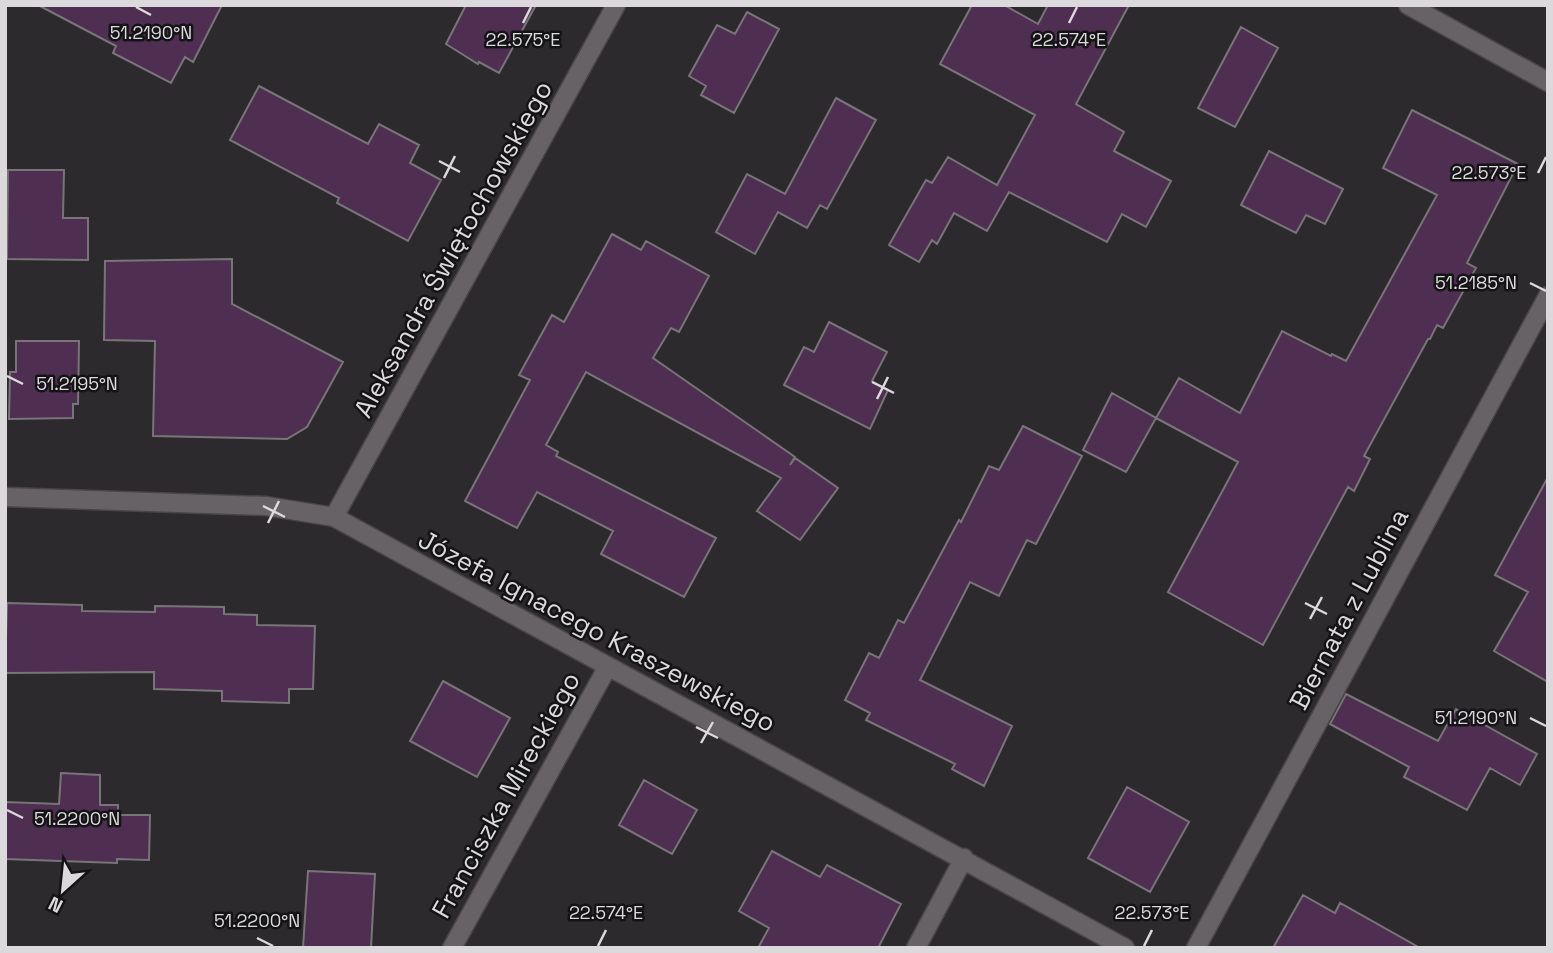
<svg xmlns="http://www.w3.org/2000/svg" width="1553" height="953" font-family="'Space Grotesk',sans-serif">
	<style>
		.building { fill: #4e2e51; stroke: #787578; stroke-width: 2 }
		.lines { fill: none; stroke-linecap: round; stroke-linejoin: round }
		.street-casing { stroke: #484648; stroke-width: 21 }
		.street { stroke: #666266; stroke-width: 18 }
		.ticks { fill: none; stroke: #dbd9db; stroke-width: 2.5 }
		.labels { text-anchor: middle; stroke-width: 5; stroke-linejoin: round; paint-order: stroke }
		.street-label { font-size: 26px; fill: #dbd9db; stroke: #141315 }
		.ticks-label { font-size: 18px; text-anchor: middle; fill: #dbd9db; stroke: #141315; stroke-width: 5; stroke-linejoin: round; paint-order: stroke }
	</style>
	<rect width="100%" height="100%" fill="#2d2a2d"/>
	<path class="building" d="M38,5H222L193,62L185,57L171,83L113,53L116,46Z
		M466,5H536L499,73L479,62L478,64L446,44Z
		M972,5H1004L1038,24L1048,5H1129L1076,104L1124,132L1114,151L1171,181L1146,227L1122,214L1107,242L1009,192L987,231L954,213L937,244L932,240L919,262L889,245L926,180L932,183L948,157L997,185L1035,115L940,64Z
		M747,12L779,29L734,113L701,95L706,86L689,76L717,25L735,34Z
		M1241,27L1278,48L1235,127L1198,108Z
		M259,86L368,144L379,124L419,145L410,163L441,180L408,241L337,203L339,198L230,140Z
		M836,98L876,120L827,209L820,205L807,228L778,212L755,254L716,232L747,174L785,194Z
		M1412,110L1518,164L1467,263L1476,268L1443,328L1437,325L1430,339H1428L1364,456L1370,459L1354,491L1348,487L1263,645L1168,592L1238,462L1156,418L1179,378L1240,413L1282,331L1331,356L1332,354L1346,361L1437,195L1383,168Z
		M1269,151L1343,189L1325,224L1306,215L1296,233L1241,205Z
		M8,170H64L63,218H88V260L7,259Z
		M612,234L641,250L646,241L709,276L679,332L671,328L653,358L795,457L790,465L795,458L838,488L800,540L757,511L781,478L586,372L546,445L558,452L556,456L716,538L684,597L601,554L613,531L537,492L517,528L465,501L530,380L519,375L552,315L564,322Z
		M232,259V304L343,362L307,427L287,439L153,436L155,341L104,340L105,261Z
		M829,322L887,352L872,381L888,390L870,429L784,385L804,347L814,352Z
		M16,341H79L78,404H73V418L9,419L10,372H16Z
		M1112,393L1156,418L1126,472L1083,450Z
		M1023,426L1082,456L1036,544L1027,540L999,596L970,582L920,680L1012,726L984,786L952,769L955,764L866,720L870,713L845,700L869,653L879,658L898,620L904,623L959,520L961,522L989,466L999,470Z
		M1548,477V682L1494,651L1528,592L1495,575Z
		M7,603L82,605V611L155,612V606L224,607V614L257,615V625L315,626L313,689H289V703L222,701V691L154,689V672L5,673Z
		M443,681L510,718L477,777L410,741Z
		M1346,694L1438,741L1456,709L1537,754L1520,785L1490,768L1467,810L1404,777L1409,767L1330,724Z
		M61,773L100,775V805H118V815H150L149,860L117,859V863L5,859V802L59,804Z
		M644,780L697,810L672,854L619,825Z
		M1127,787L1189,822L1150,892L1088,858Z
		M772,851L820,877L827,865L901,904L878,948H758L769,928L739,911Z
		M308,871L375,874L371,948H303Z
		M1303,895L1335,913L1340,903L1420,948H1273Z"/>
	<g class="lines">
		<g class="street-casing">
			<path id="street" d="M1408,5L1548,82
				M5,497L266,506L334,517L1125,948
				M334,517L616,5
				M452,948L607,668
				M916,948L964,858
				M1196,948L1548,296"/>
		</g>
		<use href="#street" class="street"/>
	</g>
	<path class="ticks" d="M136,7L151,15M523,23L531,7M1069,23L1077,7M439,161L460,172M1538,173L1546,157M444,178L455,156M1530,283L1546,291M7,376L23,384M872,382L894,393M877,399L888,377M263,506L285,517M268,523L279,501M1305,603L1327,614M1310,619L1322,597M1530,718L1546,726M696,727L718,738M701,743L713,722M7,810L23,818M257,938L273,946M598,946L606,930M1144,946L1152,930"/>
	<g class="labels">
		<g class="street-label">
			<text transform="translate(453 249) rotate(-61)" y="9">Aleksandra Świętochowskiego</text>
			<text transform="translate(1349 609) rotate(-62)" y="9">Biernata z Lublina</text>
			<text transform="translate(597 631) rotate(28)" y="9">Józefa Ignacego Kraszewskiego</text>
			<text transform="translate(506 795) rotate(-61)" y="9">Franciszka Mireckiego</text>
		</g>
	</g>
	<g class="ticks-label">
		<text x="151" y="39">51.2190°N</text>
		<text x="523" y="46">22.575°E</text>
		<text x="1069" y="46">22.574°E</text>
		<text x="1489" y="179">22.573°E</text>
		<text x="1476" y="289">51.2185°N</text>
		<text x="77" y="390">51.2195°N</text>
		<text x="1476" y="724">51.2190°N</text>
		<text x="77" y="825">51.2200°N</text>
		<text x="606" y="919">22.574°E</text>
		<text x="1152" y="919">22.573°E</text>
		<text x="257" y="927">51.2200°N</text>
	</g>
	<rect width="1553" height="953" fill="none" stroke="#dbd9db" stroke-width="14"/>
	<g transform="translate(63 890) rotate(207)" stroke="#141315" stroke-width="5" paint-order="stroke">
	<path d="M0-5L12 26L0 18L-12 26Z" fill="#dbd9db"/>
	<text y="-10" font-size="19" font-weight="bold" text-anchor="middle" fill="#dbd9db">N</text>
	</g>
</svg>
